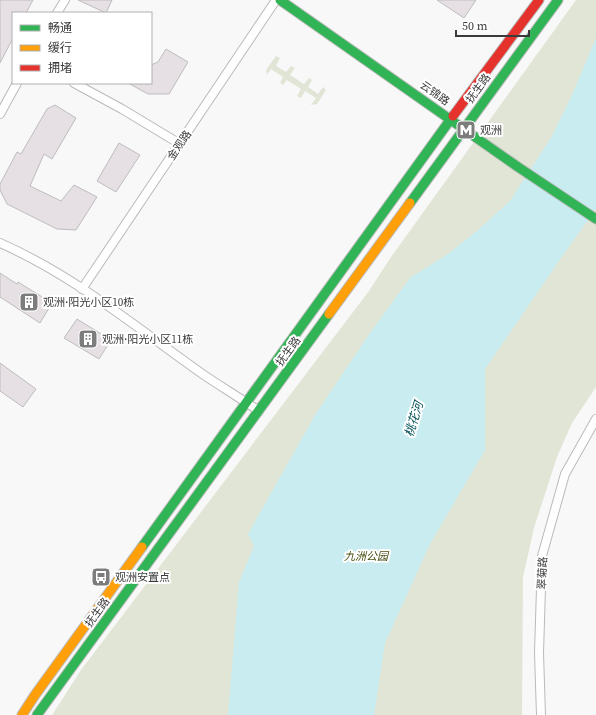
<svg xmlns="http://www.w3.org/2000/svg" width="596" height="715" font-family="'Source Serif 4','Noto Sans SC',serif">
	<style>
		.green { fill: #e1e5d5 }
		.water { fill: #c8ecf0 }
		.building { fill: #e6dfe4; stroke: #bdbdbd }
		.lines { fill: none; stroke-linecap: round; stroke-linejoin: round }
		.street-casing { stroke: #bababa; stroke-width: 10 }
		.fast-casing { stroke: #bababa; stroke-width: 11 }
		.slow-casing { stroke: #bababa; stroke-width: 11 }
		.jam-casing { stroke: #bababa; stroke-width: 11 }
		.street { stroke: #fefefe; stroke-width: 8 }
		.fast { stroke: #30b455; stroke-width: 9 }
		.slow { stroke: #ff9f0a; stroke-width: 9 }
		.jam { stroke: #e5322d; stroke-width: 9 }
		.labels { text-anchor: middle; stroke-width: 4; stroke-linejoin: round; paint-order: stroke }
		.street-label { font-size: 11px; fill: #3a3a3b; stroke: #fff }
		.poi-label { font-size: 11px; fill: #3a3a3b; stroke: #fff; text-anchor: start }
		.park-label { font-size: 11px; font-style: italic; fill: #475114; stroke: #fff }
		.water-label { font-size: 12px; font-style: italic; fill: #065259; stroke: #fff }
	</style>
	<rect width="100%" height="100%" fill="#f8f8f8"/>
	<path class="green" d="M576,0H596V387L572,423L557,457L534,528L523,577L522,715H52L81,670L369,291L391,257Z
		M276,56L280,58L276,66L286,72L291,66L295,68L290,75L304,84L309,78L312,80L308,87L318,94L323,87L326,90L317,104L311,105L316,98L305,91L301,98L297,96L301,89L287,80L283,85L280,83L283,77L271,69L267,75L266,70Z"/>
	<path class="water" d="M596,38V209L563,255L485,369V450L430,544L385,643L374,715H228L239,582L254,546L248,534L315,415L370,333L410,278L448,254L478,230L510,201L552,136L572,95Z"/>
	<path class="building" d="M0,0H33L26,13H13V38L0,63Z
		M78,0H112L106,13Z
		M437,0H476L464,18Z
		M166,49L188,62L169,94H148L128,83H151V65L158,62Z
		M55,105L76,118L52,159L44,154L30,186L61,201L74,185L97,197L76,230L57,229L7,204L0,190V184L17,152L21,154L47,109Z
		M119,143L140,155L116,192L97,181Z
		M0,273L17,284L18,282L52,303L40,323L0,297Z
		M77,319L111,340L99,359L64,338Z
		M0,363L36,389L23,407L0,391Z"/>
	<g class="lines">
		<g class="street-casing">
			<path id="street" d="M57,13L65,0
				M74,83L122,109L180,144
				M0,114L17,83
				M0,243C73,275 136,327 201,373C220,386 240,398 259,411
				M82,289L276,0
				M541,715L539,653L542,556L565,474L596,419"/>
		</g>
		<g class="fast-casing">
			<path id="fast" d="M280,0L518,167L596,219
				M410,203L558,0
				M142,547L453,116
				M37,715L329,314"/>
		</g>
		<g class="slow-casing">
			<path id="slow" d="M329,314L410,203
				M22,715L35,695L142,547"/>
		</g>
		<g class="jam-casing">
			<path id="jam" d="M453,116L539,0"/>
		</g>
		<use href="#street" class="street"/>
		<use href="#fast" class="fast"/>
		<use href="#slow" class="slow"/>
		<use href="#jam" class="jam"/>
	</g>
	<defs>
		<g id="metro-square" transform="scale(1)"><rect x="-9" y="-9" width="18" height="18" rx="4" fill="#7c7c7d" stroke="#fff"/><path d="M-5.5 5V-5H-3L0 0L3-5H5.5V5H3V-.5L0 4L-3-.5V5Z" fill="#fff"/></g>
		<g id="building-square" transform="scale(1)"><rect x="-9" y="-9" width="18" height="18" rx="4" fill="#7c7c7d" stroke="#fff"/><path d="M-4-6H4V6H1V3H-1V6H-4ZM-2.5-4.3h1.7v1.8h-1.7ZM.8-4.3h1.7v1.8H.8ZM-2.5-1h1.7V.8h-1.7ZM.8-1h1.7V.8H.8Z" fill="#fff"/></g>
		<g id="bus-square" transform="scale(1)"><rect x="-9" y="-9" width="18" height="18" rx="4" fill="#7c7c7d" stroke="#fff"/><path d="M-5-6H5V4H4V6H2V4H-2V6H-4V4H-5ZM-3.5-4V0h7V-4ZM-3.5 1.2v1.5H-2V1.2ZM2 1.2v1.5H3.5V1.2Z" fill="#fff"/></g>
	</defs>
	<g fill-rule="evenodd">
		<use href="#metro-square" x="466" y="130"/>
		<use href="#building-square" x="29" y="302"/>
		<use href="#building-square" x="88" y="339"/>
		<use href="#bus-square" x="101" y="577"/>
	</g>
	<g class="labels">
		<g class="street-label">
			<text transform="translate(478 88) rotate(-54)" y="4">抚生路</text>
			<text transform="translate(435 93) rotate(35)" y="4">云锦路</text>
			<text transform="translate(179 145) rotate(-56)" y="4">金观路</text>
			<text transform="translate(288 351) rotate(-54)" y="4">抚生路</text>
			<text transform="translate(542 573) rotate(-87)" y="4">翠菊路</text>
			<text transform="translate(97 612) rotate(-54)" y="4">抚生路</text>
		</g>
		<g class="poi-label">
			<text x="480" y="134">观洲</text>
			<text x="43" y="306">观洲·阳光小区10栋</text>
			<text x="102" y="343">观洲·阳光小区11栋</text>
			<text x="115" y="581">观洲安置点</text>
		</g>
		<g class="park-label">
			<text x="366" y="560">九洲公园</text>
		</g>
		<g class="water-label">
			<text transform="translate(414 419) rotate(-73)" y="4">桃花河</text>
		</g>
	</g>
	<rect x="12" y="12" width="140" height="72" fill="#ffffff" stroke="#b0b0b1"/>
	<rect x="20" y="25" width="20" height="6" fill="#30b455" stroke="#b0b0b1"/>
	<text x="48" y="32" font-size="12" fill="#3a3a3b">畅通</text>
	<rect x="20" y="45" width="20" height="6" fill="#ff9f0a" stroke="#b0b0b1"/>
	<text x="48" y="52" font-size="12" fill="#3a3a3b">缓行</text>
	<rect x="20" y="65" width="20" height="6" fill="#e5322d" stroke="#b0b0b1"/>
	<text x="48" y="72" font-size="12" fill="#3a3a3b">拥堵</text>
	<path d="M456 30v6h73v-6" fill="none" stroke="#3a3a3b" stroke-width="2"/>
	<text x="462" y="30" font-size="12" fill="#3a3a3b" stroke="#ffffff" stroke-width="3" paint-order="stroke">50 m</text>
</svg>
